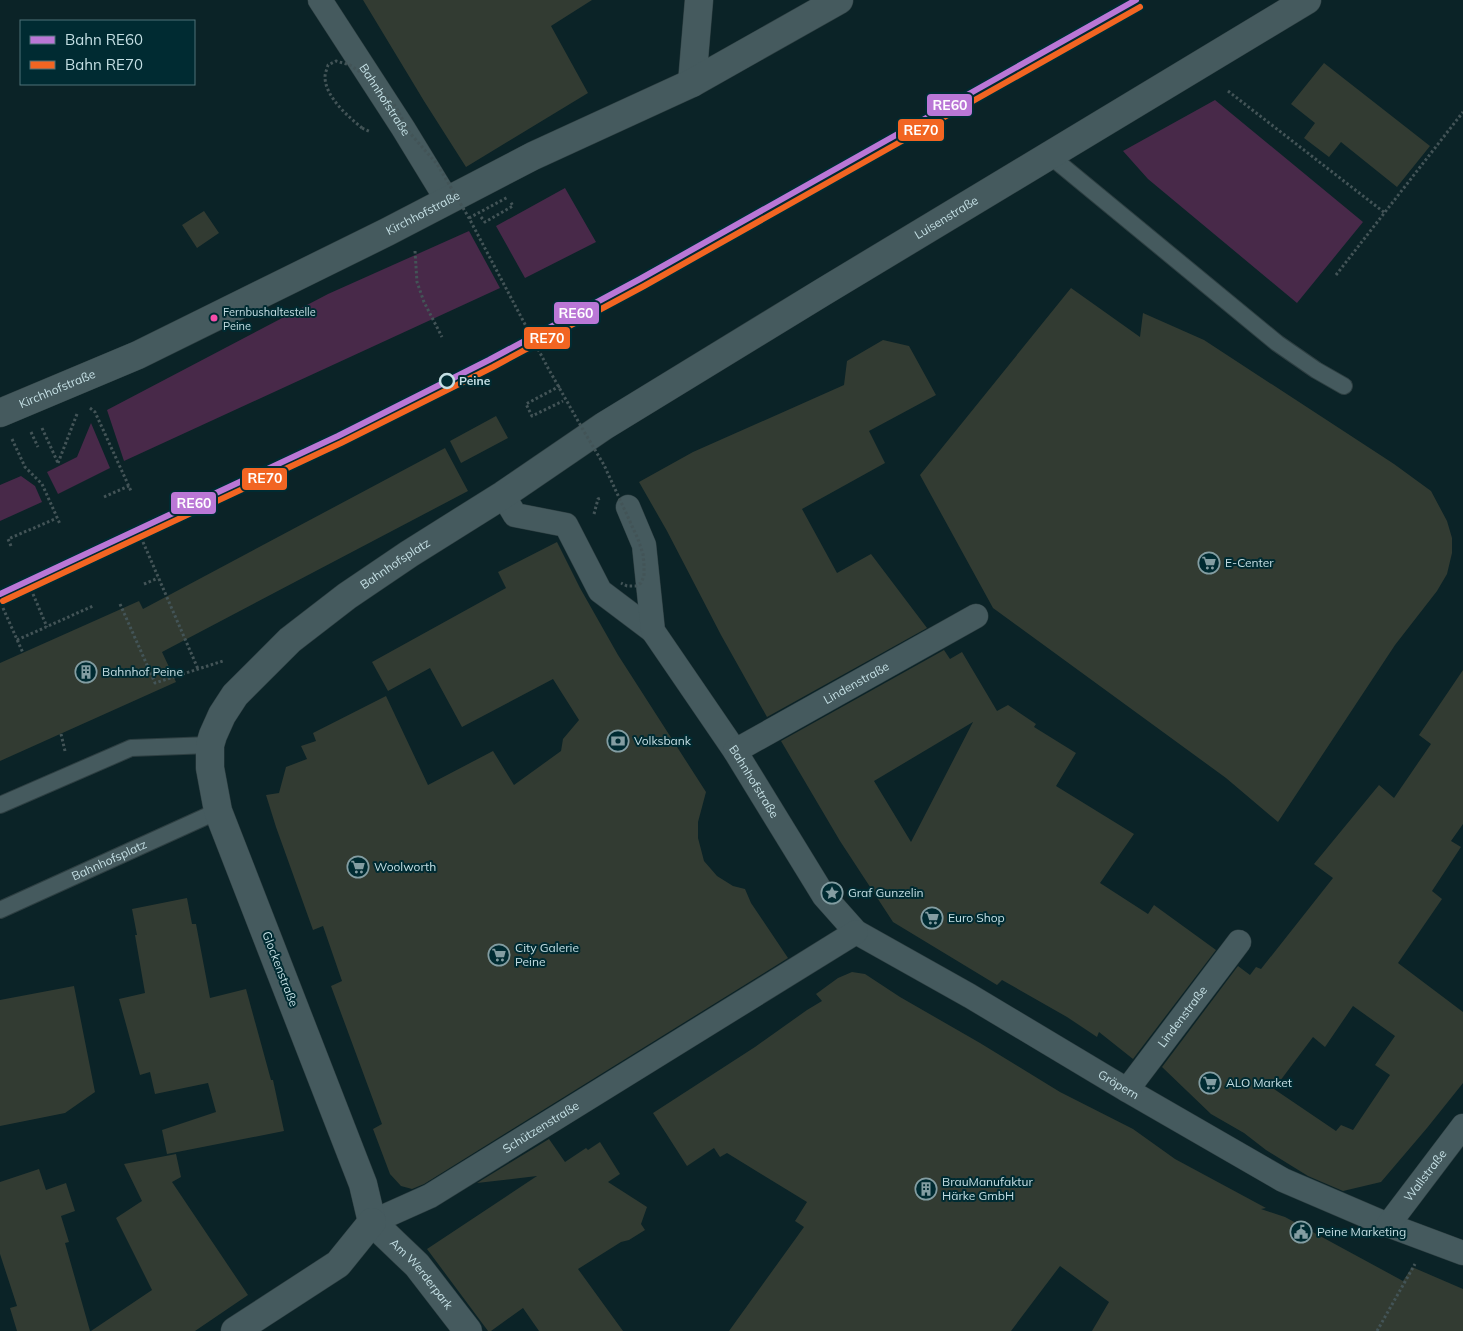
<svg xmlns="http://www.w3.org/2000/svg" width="1463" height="1331" font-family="Mulish,sans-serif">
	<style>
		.green { fill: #482949 }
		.building { fill: #323b32; fill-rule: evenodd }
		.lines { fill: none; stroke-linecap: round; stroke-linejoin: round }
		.service-casing { stroke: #2e3f42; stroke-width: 18 }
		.pedestrian-casing { stroke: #2e3f42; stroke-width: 25 }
		.minor-casing { stroke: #2e3f42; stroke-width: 29 }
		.path { stroke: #435457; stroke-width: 3; stroke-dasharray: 2.5 2.5; stroke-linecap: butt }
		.service { stroke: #455a5e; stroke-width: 16 }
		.pedestrian { stroke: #455a5e; stroke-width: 24 }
		.minor { stroke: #455a5e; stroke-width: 28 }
		.path-bridge { stroke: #435457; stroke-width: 3; stroke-dasharray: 2.5 2.5; stroke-linecap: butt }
		.rail-1-casing { stroke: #002b32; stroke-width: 10 }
		.rail-2-casing { stroke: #002b32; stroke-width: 10 }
		.rail-1 { stroke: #ba77d6; stroke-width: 6 }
		.rail-2 { stroke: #f26522; stroke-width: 6 }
		.bus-dot { fill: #f54da8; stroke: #002b32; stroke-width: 2 }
		.stop-dot { fill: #002b32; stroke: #c4dfe4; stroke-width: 2.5 }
		.labels { text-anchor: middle; stroke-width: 4; stroke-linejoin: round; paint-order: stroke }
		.bus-label { font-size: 11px; fill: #c4dfe4; stroke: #002b32; text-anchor: start }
		.street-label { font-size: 12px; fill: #c4dfe4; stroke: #002b32 }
		.stop-label { font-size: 12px; font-weight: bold; fill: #c4dfe4; stroke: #002b32; text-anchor: start }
		.poi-label { font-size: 12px; fill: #c4dfe4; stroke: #002b32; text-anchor: start }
		.line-badge { stroke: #002b32; stroke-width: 2 }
		.badge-label { font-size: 14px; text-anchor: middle; font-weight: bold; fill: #fff }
	</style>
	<rect width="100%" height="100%" fill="#0b2327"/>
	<path class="green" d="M1215,100L1363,222L1297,303L1148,179L1123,151Z
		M565,188L596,242L525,278L496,226Z
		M469,231L500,288L124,461L107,410L328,294Z
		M91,423L110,468L58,494L47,472L77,457Z
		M21,476L35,486L42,502L0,521V485Z"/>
	<path class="building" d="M363,0H592L551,26L588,93L466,167L424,101Z
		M1324,63L1430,146L1397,187L1341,142L1329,157L1304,138L1315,123L1291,104Z
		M204,211L219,233L197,248L182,225Z
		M1071,288L1140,337L1143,313L1204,340L1394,464L1431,491L1447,521L1452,538V553L1447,574L1437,591L1395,645L1278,822L1226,778L993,608L920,475Z
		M883,340L909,346L936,395L869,431L885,463L802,509L837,573L871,554L927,628L767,717L721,635L667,531L639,482L693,452L844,385L847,361Z
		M496,416L508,438L461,463L450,441Z
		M445,448L468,491L162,652L176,682L0,761V663L139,601L143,609Z
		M557,542L580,588L618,655L706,792L698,822V838L704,861L717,876L733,886L745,889L751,903L788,958L424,1184L412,1189L401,1186L390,1174L373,1129L382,1124L331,986L342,981L323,926L313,930L276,827L266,795L279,793L286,767L307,759L301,746L316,741L313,733L386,696L428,785L493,751L514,785L561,751L563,739L579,720L553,679L462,727L430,668L388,691L372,662L506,588L498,572Z
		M944,650L950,659L962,652L997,711L1008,705L1036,724L1034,727L1076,753L1056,786L1134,834L1100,883L1148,914L1154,905L1216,950L1133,1059L1099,1032L1097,1037L1067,1017L1002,980L997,985L893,922L840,841L781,741ZM973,722L911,842L874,781Z
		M1463,670V824L1451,841L1461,847L1432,891L1442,899L1398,963L1463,1012V1083L1427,1128L1381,1182L1343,1191L1308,1176L1266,1150L1244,1133L1211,1114L1162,1067L1238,966L1250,975L1256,967L1261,969L1333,878L1314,864L1379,785L1394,798L1431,744L1419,735ZM1353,1006L1395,1036L1375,1065L1390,1075L1353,1130L1341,1125L1336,1131L1274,1089L1313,1037L1325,1047Z
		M187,898L192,924H196L210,998L246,989L271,1080H273L284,1131L167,1154L162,1130L216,1112L208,1083L155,1094L150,1072L140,1075L119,999L145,993L135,935H137L132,909Z
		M852,972L865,974L900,997L980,1043L1060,1092L1133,1129L1175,1159L1266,1208L1261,1209L1285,1217L1403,1281L1412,1267L1463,1289V1331H1092L1109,1302L1060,1266L1011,1331H729L804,1227L795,1221L807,1202L727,1153L720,1157L714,1148L687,1166L653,1113L755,1047L807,1010L822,1001L816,994L838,978Z
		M74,986L95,1092L65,1113L0,1126V1000Z
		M549,1139L565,1162L586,1148L588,1150L600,1142L620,1174L608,1182L647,1207L641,1224L645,1230L629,1240L621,1242L578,1269L623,1331H539L523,1308L491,1331H488L427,1249L537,1176L477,1183Z
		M176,1154L181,1177L172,1182L248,1295L195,1331H91L152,1290L116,1218L142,1201L124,1164Z
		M39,1169L46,1190L66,1183L75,1211L61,1216L69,1242L65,1243L90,1331H17L10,1308L17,1306L0,1254V1182Z"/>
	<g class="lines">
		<g class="service-casing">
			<g id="service">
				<path d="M1049,155L1277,343L1316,370L1344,386"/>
				<path d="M0,805L131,748L210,745"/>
				<path id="s1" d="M0,910L218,811"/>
			</g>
		</g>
		<g class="pedestrian-casing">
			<g id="pedestrian">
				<path id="s2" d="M320,0L403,128L447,200"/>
				<path d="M503,495L515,515L566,525L600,591L653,631"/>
				<path id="s3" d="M628,507L644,545L653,631L735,751L824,896L856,932L970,996L1127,1090L1283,1180L1388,1225L1463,1253"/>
				<path id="s4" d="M735,751L976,616"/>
				<path id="s5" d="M1127,1090L1239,942"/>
				<path id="s6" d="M372,1222L430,1196L856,932"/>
				<path id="s7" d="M1388,1225L1463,1126"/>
			</g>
		</g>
		<g class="minor-casing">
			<g id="minor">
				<path d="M692,83L699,0"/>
				<path id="s8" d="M0,413L138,355L387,232L533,156L692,83L839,0"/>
				<path id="s9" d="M372,1222L363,1184L218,811L210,768V745L213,735L222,715L235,695L290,640L347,596L409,554L503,495L604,426L823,292L1307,0"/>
				<path id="s10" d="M372,1222L417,1265L468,1331"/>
				<path d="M235,1331L338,1264L372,1222"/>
			</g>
		</g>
		<path class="path" d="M1228,91L1385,213
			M362,128L371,132
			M481,217L485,222L513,206L510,201
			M415,251L417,282L424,302L442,337
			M1336,275L1463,112
			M560,386L526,404L532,416L563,401
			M90,408L95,412L131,491
			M42,428L58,463
			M31,432L38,447
			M12,439L25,467L42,484L60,524
			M58,463L77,414
			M104,497L129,486
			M594,514L598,499L601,498
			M143,542L198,669
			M11,546L8,539L55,519
			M144,584L158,578
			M33,594L47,627
			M120,604L155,683L223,661
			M3,608L23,653
			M17,640L93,606
			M61,734L65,751
			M1377,1331L1415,1264"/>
		<use href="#service" class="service"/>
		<use href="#pedestrian" class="pedestrian"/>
		<use href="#minor" class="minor"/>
		<path class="path-bridge" d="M362,128C349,117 325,97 325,77C325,73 327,69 328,65L336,61L350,65L373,81L396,107L409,132L437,164L469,218L548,368L582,428L604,465L638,539L643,554L644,565V576L641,583L636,586H627L621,583
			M469,218L508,197"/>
		<g class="rail-1-casing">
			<path id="rail-1" d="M0,594L338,436L489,360L640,279L1136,0"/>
		</g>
		<g class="rail-2-casing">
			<path id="rail-2" d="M3,601L341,443L493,367L644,286L1140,7"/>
		</g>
		<use href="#rail-1" class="rail-1"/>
		<use href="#rail-2" class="rail-2"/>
	</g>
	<defs>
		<g id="supermarket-ring" transform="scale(1.125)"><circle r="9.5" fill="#002b32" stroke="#839da2" stroke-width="1.5"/><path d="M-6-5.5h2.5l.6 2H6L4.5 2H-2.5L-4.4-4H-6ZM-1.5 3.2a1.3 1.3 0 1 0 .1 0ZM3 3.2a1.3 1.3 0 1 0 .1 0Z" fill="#839da2"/></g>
		<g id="building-ring" transform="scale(1.125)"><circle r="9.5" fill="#002b32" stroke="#839da2" stroke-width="1.5"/><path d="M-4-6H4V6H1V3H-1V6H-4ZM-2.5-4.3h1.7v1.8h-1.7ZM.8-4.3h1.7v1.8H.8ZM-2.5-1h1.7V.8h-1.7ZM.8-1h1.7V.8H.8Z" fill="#839da2"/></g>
		<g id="bank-ring" transform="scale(1.125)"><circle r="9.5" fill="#002b32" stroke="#839da2" stroke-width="1.5"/><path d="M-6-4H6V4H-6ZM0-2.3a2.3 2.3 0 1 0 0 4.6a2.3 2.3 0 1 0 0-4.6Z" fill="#839da2"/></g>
		<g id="sight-ring" transform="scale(1.125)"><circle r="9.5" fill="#002b32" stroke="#839da2" stroke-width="1.5"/><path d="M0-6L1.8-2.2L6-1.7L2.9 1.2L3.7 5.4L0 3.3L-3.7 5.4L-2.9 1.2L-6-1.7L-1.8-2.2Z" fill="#839da2"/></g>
		<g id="civic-ring" transform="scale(1.125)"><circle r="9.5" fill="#002b32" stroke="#839da2" stroke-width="1.5"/><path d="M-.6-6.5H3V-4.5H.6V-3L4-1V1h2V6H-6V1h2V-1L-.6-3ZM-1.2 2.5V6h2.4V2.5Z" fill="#839da2"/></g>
	</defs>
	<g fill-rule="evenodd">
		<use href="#supermarket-ring" x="1209" y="563"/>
		<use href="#building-ring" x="86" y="672"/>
		<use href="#bank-ring" x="618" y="741"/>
		<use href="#supermarket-ring" x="358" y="867"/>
		<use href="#sight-ring" x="832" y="893"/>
		<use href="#supermarket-ring" x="932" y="918"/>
		<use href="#supermarket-ring" x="499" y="955"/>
		<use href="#supermarket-ring" x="1210" y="1083"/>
		<use href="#building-ring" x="926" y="1189"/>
		<use href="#civic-ring" x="1301" y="1232"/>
	</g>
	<circle class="bus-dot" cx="214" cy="318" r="4.5"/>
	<circle class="stop-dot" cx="447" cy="381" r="7"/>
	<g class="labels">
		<g class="bus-label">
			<text x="223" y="316">Fernbushaltestelle<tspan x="223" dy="14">Peine</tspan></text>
		</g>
		<g class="street-label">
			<text dy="4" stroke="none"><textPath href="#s2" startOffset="119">Bahnhofstraße</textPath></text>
			<text dy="4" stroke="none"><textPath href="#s8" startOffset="468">Kirchhofstraße</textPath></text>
			<text dy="4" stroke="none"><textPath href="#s9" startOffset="1421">Luisenstraße</textPath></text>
			<text dy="4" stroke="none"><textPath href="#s8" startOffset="62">Kirchhofstraße</textPath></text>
			<text dy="4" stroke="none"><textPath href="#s9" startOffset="770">Bahnhofsplatz</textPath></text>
			<text dy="4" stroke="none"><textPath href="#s4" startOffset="139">Lindenstraße</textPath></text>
			<text dy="4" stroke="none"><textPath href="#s3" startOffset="309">Bahnhofstraße</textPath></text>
			<text dy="4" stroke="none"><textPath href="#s1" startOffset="120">Bahnhofsplatz</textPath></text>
			<text transform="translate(280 969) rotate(69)" y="4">Glockenstraße</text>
			<text dy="4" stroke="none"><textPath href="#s5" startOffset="92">Lindenstraße</textPath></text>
			<text dy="4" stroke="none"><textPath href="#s3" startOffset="795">Gröpern</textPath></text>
			<text dy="4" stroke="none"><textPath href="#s6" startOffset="194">Schützenstraße</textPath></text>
			<text dy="4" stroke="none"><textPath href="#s7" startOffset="62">Wallstraße</textPath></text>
			<text dy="4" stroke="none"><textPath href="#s10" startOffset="72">Am Werderpark</textPath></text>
		</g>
		<g class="stop-label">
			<text x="459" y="385">Peine</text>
		</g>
		<g class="poi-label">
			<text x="1225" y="567">E-Center</text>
			<text x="102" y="676">Bahnhof Peine</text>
			<text x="634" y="745">Volksbank</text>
			<text x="374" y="871">Woolworth</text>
			<text x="848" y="897">Graf Gunzelin</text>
			<text x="948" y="922">Euro Shop</text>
			<text x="515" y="952">City Galerie<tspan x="515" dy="14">Peine</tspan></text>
			<text x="1226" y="1087">ALO Market</text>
			<text x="942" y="1186">BrauManufaktur<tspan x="942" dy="14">Härke GmbH</tspan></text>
			<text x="1317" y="1236">Peine Marketing</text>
		</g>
	</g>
	<g class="line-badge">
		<rect x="926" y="93" width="47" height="24" rx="5" fill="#ba77d6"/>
		<rect x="897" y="118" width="48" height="24" rx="5" fill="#f26522"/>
		<rect x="553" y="301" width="47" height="24" rx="5" fill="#ba77d6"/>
		<rect x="523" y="326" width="48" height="24" rx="5" fill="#f26522"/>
		<rect x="241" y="467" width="47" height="24" rx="5" fill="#f26522"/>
		<rect x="170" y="491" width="47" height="24" rx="5" fill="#ba77d6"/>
	</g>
	<g class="badge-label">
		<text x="950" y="110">RE60</text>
		<text x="921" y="135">RE70</text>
		<text x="576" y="318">RE60</text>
		<text x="547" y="343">RE70</text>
		<text x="265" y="483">RE70</text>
		<text x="194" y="508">RE60</text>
	</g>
	<rect x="20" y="20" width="175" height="65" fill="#002b32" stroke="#4e7379"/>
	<rect x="30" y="36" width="25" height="8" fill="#ba77d6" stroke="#4e7379"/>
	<text x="65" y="45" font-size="15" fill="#c4dfe4">Bahn RE60</text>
	<rect x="30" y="61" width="25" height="8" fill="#f26522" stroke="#4e7379"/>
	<text x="65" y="70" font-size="15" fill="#c4dfe4">Bahn RE70</text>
</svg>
